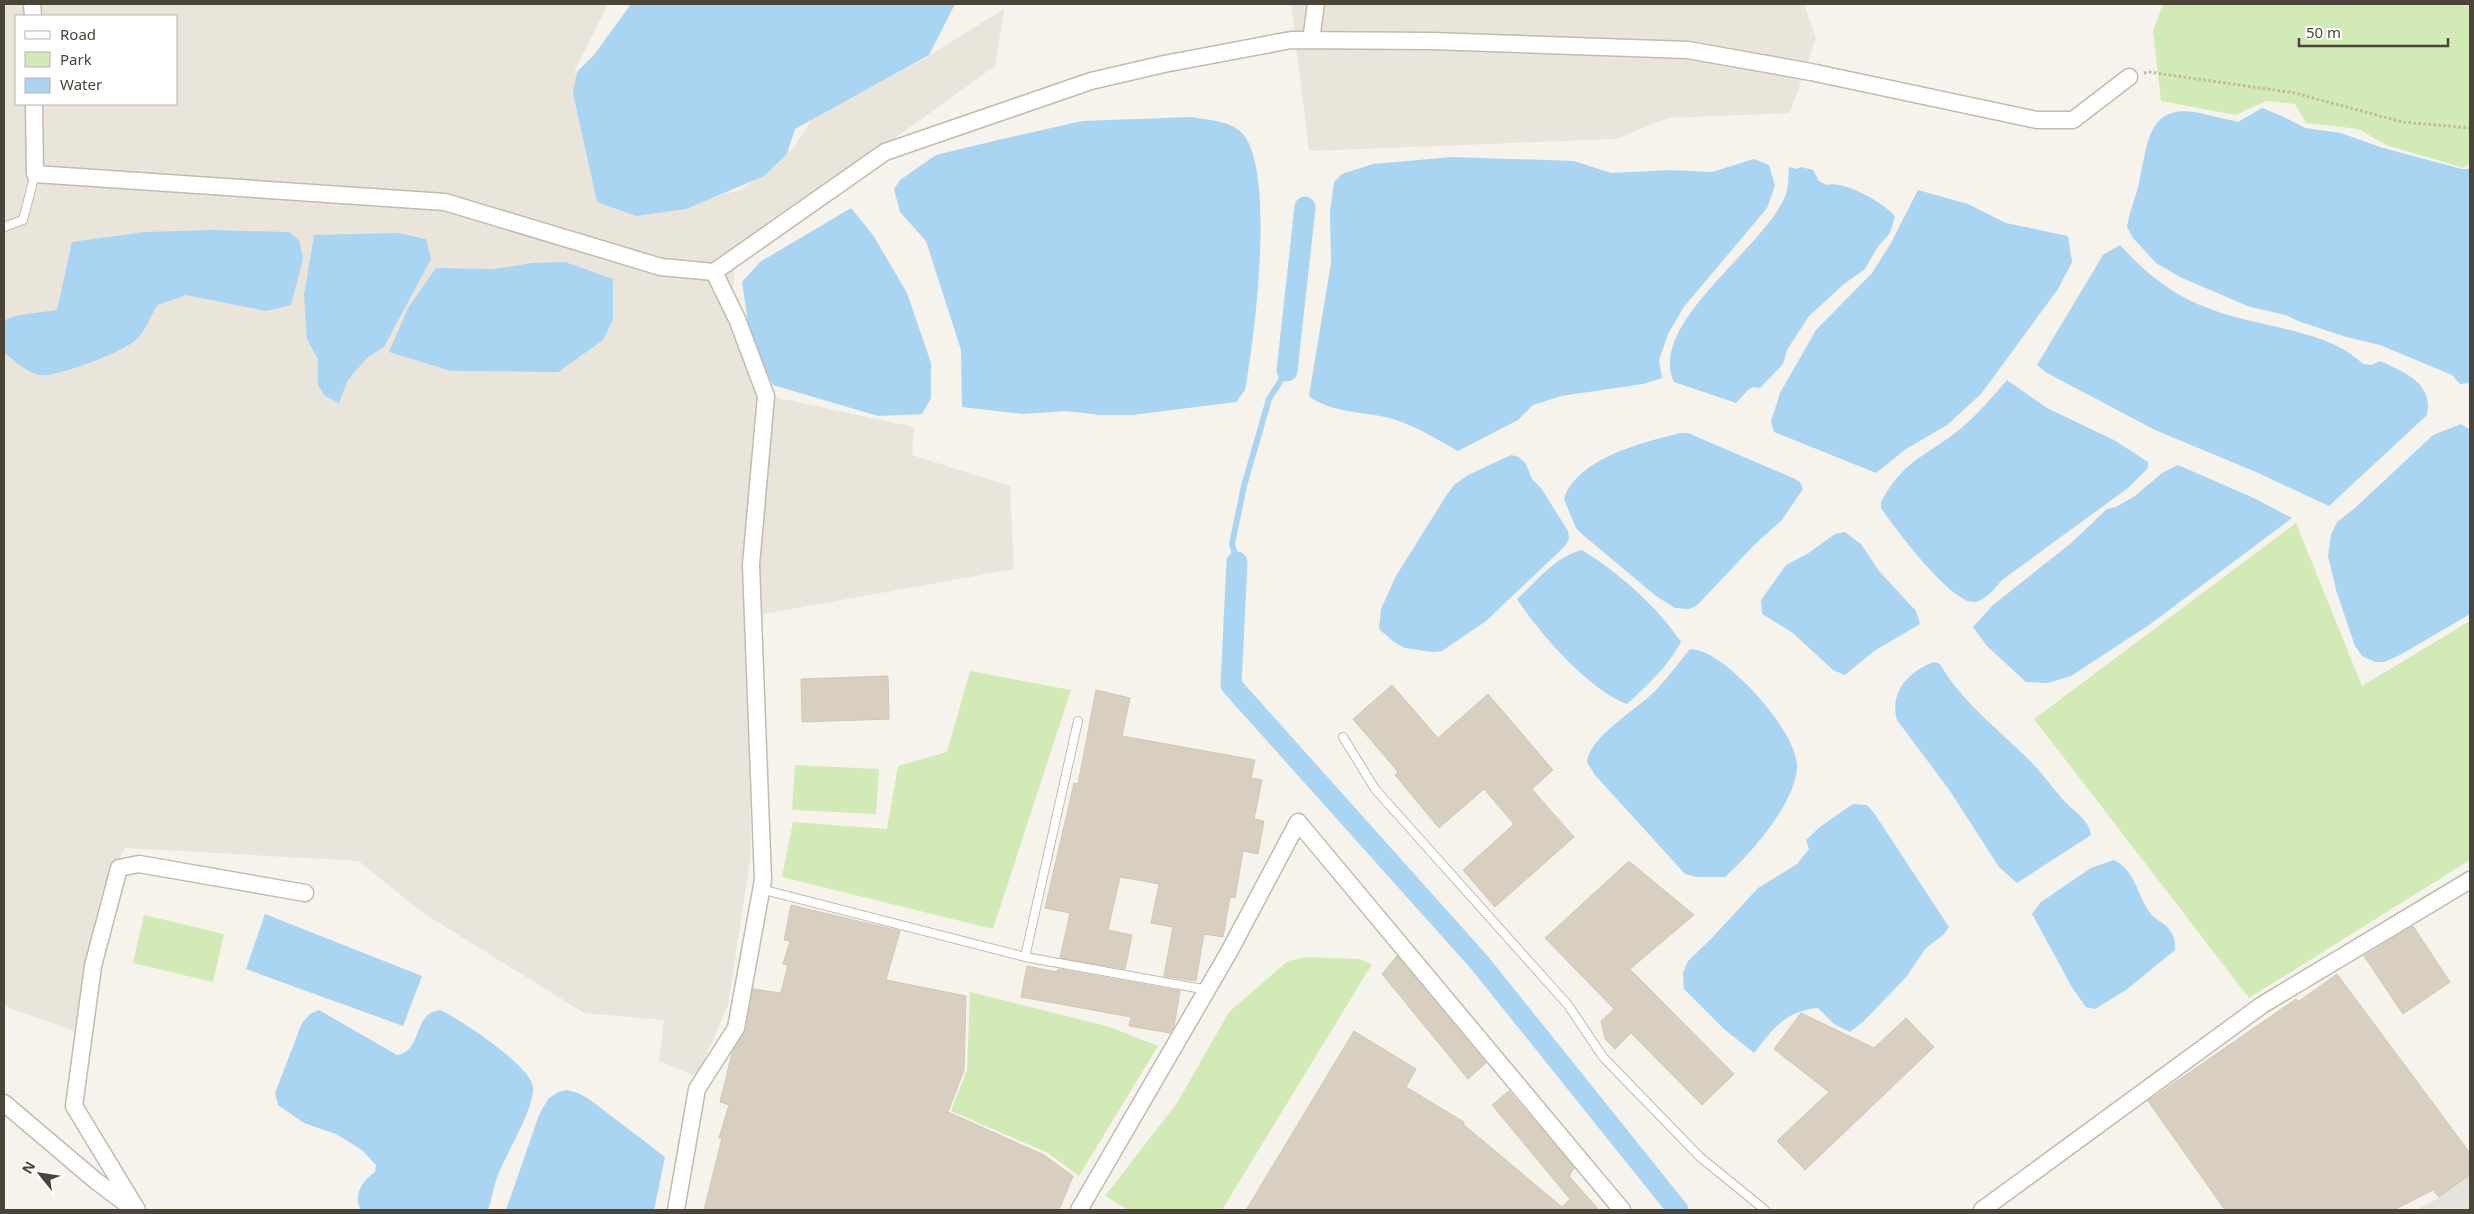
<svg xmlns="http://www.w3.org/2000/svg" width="2474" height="1214" font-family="'Noto Sans',sans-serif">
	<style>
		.residential { fill: #eae5da; fill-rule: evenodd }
		.industrial { fill: #e6e2dd }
		.green { fill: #d2eab5 }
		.water { fill: #a9d4f2 }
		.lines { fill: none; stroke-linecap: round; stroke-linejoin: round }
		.stream { stroke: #a9d4f2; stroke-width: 6 }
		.canal { stroke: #a9d4f2; stroke-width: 21 }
		.building { fill: #d8cfc1; stroke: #d3c7b4 }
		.lane-casing { stroke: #c2bbae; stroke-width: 10 }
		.street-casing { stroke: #c2bbae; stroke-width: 19 }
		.path { stroke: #c4b79f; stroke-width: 3; stroke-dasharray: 2.5 2.5; stroke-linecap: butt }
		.lane { stroke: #fff; stroke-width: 8 }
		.street { stroke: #fff; stroke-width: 16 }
	</style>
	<rect width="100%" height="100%" fill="#f6f3ec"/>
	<path class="residential" d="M4,4H608L575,70L598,198L651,212L741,190L794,147L814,116L922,60L1004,9L995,66L735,253L732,315L774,397L914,427L912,455L1010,486L1014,569L747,617L751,855L728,1005L697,1077L659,1061L664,1020L584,1013L420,911L359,861L125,848L101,894L77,1032L4,1006ZM16,16H176V104H16Z
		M1291,4H1804L1816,38L1790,113L1668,118L1616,139L1309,151Z"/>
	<path class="industrial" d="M2470,1176V1210H2416L2435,1200Z"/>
	<path class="green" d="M2163,4H2470V163L2464,168L2386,145L2359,129L2306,123L2295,104L2266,101L2236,115L2161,101L2153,31Z
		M2296,523L2362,686L2470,621V860L2249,998L2034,719Z
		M970,671L1071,690L993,929L782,877L793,822L887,829L898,766L947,752Z
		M795,765L879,769L876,814L792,810Z
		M144,915L224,934L213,982L133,963Z
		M1307,957L1359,959L1372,964L1222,1210H1128L1105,1196L1177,1103L1229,1012L1288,961Z
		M970,992L1110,1027L1158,1046L1079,1176L1048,1153L951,1111L967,1070Z"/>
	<path class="water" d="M631,4H955L929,55L795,129L787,154L764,176L686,209L636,216L597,202L573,93L577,72L594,55Z
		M2262,108L2282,116L2305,128L2341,133L2383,148L2462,169H2470V383L2460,384L2452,375L2380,345L2346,337L2298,321L2286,315L2250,307L2180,277L2156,263L2133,238L2127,227C2129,212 2136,198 2139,183C2149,134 2150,98 2212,116C2221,119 2229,119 2238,122Z
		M1191,117C1207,120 1228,120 1241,132C1277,166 1254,342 1245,390L1236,402L1132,415H1100L1066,411L1023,414L962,407L961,350L926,241L900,212L894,189L900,180L936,155L998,140L1082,121Z
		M1453,157L1574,161L1611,173L1670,170L1712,172L1754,159L1769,165L1775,186L1767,208L1683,308L1668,334L1659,360L1662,378L1643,384L1561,396L1533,405L1518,420L1458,451C1438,440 1416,426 1393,419C1366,411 1331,414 1309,396L1331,263L1330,212L1334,182L1342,174L1373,164Z
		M1789,167L1797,169L1801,167L1813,170L1819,181L1827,185C1844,180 1884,203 1895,216L1890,233L1877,248L1865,269L1844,284L1809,316L1787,350L1783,364L1760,388L1753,387L1748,390L1736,403L1674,382C1646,323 1768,246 1786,194C1789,186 1788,176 1789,167Z
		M1918,190L1968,204L2006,223L2068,236L2072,262L2058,289L1981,394L1947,425L1906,449L1876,473L1774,432L1771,421L1780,393L1816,330L1872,273L1891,243Z
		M851,208L873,235L907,293L931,363V398L922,414L878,416L773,385L761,361L753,358L742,282L760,262Z
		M212,230L289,232L299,240L303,259L291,305L266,311L186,295L157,305C151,316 146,329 138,338C129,350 53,379 39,375C25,371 14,361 4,352V324L7,319L19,315L57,310L72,242L145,232Z
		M398,233L426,239L431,259L384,347L367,358L348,380L339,403L325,396L318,385V359L307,339L304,295L314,235Z
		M2120,245C2157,285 2186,304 2239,318C2280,329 2332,334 2363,364L2372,365L2380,361C2404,372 2434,383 2427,415L2329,506L2256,472L2155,430L2047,373L2037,365L2103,255Z
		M565,262L613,279V320L603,340L558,372L451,371L389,352L408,308L436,268L495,269L532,263Z
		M2007,380L2047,408L2114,440L2148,462V468L2128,488L2002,580C1995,588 1986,600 1975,602C1952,605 1894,527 1881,508V502C1901,465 1917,460 1950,437C1972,421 1990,400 2007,380Z
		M2461,424L2470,430V614L2400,655L2384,662H2375L2362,656L2355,646L2336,590L2328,556L2331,535L2337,522L2355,508L2433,435Z
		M1681,433H1688L1793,478L1800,482L1803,489L1782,520L1755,544L1703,599L1696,606L1689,609L1675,608L1656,596L1583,535L1576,528L1564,499C1577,458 1644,442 1681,433Z
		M1511,455L1519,457L1526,464L1532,479L1541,488L1568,531L1569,539L1565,546L1486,621L1442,651L1432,652L1405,648L1394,642L1379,629L1381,609L1396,576L1446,496L1454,485L1468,475Z
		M2178,465L2256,499L2292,518L2149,625L2071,676L2048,683L2026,682L1987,646L1973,627L1993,605L2070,544L2107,509L2116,507L2135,496L2162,473Z
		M1845,532L1861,544L1879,571L1916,611L1920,624L1874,651L1845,675L1833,670L1793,633L1762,614L1761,600L1786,565L1807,554L1835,534Z
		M1582,550C1619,573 1657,606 1681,642C1668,666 1647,686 1627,704C1589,690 1539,633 1517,599C1535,583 1557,555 1582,550Z
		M1690,649C1708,649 1731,669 1744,682C1763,700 1794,737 1797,764C1799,799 1750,855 1725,877H1697L1685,874L1595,775L1587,762C1590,735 1640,708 1658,688C1669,676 1679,662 1690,649Z
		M1934,662L1940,664C1962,703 2000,730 2031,762C2044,775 2054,790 2066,803C2076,813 2089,820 2091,835L2017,883L1999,867L1950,791L1897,720C1889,692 1909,671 1934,662Z
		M1853,804L1867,805L1874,813L1949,927L1944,934L1925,949L1907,976L1864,1021L1850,1032L1834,1024L1818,1008C1785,1011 1773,1029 1754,1053L1724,1029L1684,989L1683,973L1688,961L1712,938L1758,888L1797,864L1809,849L1806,840L1821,826Z
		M2114,860C2136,871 2137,896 2151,914C2157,921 2166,923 2171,932C2175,938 2175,942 2175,950L2126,990L2095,1009L2086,1007L2073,989L2032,914L2041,902L2091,868Z
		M265,914L422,976L403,1026L246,969Z
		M319,1010L397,1055C418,1052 415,1026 428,1015C431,1012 437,1011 440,1010C460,1019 531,1066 533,1087C535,1108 505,1156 497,1177C493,1188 492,1199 488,1210H361C352,1196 363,1180 375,1172L376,1165L362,1150L336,1134L304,1123L278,1105L275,1093L302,1023L310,1014Z
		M567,1090L578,1093L589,1099L665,1157L654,1210H506L539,1115L548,1099L558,1092Z"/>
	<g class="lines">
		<path class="stream" d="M1237,562L1232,544L1244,486L1269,399L1287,371"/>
		<path class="canal" d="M1287,371L1305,207
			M1237,562L1231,685L1479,962L1678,1210"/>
	</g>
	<path class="building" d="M888,676L889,719L802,722L801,679Z
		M1392,685L1438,738L1488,694L1553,770L1532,789L1574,837L1495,907L1463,870L1514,824L1484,789L1439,828L1395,775L1398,772L1353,719Z
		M1096,690L1130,698L1122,736L1255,760L1251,778L1262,780L1254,819L1264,821L1258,854L1243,851L1235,898L1230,897L1223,937L1204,934L1196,981L1164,976L1173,927L1151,923L1159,884L1120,877L1108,930L1132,935L1125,969L1060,958L1070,913L1045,908L1074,783L1078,784Z
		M1629,861L1694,915L1630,969L1734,1074L1702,1105L1631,1033L1615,1049L1605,1039L1601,1021L1614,1009L1545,938Z
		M791,905L900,931L886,980L966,996L964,1070L948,1112L1044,1155L1073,1176L1059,1210H704L722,1138H719L729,1105L720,1102L732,1053L746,1030L753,989L781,993L788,965L783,964L790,941L784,940Z
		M2413,926L2450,982L2403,1014L2364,956Z
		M1397,956L1486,1063L1468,1079L1382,974Z
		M1027,966L1057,972L1058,969L1180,991L1174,1027L1170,1033L1129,1026L1131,1017L1021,997Z
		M2337,974L2470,1153V1175L2439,1197L2433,1190L2394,1210H2225L2148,1101L2296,999L2298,1002Z
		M1801,1013L1874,1048L1906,1018L1934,1047L1805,1170L1777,1141L1829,1092L1774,1049Z
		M1354,1031L1416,1069L1406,1087L1464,1122L1463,1124L1562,1207L1570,1199L1492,1105L1509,1091L1574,1168L1569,1176L1599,1210H1246Z"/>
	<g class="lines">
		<g class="lane-casing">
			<path id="lane" d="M4,227L23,220L35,174
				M1343,737L1375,789L1568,1005L1603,1057L1700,1157L1765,1210
				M761,889L1025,957L1208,990
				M1025,957L1078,721"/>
		</g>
		<g class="street-casing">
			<path id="street" d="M32,4L33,16
				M1311,40L1316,4
				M34,104L35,174L445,202L661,267L714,272L885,152L1091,81L1164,64L1291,40L1432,41L1688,50L1811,72L2037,120H2073L2129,77
				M4,1103L96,1181L132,1208
				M137,1210L74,1106L93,966L119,868L139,864L305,893
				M676,1210L697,1089L736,1028L763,880L751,565L766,396L737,319L714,272
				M1079,1210L1229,952L1298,822L1622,1210
				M1982,1210L2262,1005L2470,880"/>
		</g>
		<path class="path" d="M2144,73L2149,72L2295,93L2402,122L2470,128"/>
		<use href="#lane" class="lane"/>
		<use href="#street" class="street"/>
	</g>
	<rect width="2474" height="1214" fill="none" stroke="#4b4439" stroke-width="10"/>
	<rect x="15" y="15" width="162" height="90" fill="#ffffff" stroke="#b7b4b0"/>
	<rect x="25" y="31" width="25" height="8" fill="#ffffff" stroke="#b7b4b0"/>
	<text x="60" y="40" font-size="15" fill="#4b4439">Road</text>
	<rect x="25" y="52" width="25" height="15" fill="#d2eab5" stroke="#b7b4b0"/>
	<text x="60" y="65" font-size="15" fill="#4b4439">Park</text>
	<rect x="25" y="78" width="25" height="15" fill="#a9d4f2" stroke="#b7b4b0"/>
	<text x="60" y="90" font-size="15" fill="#4b4439">Water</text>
	<g transform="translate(40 1174) rotate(300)" stroke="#ffffff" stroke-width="4" paint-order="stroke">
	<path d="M0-4L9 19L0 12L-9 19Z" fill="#4b4439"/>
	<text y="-8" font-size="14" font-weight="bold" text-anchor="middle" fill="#4b4439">N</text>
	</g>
	<path d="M2299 38v8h149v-8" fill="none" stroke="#4b4439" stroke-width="2.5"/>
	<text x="2306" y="38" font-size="15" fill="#4b4439" stroke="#ffffff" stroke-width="4" paint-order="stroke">50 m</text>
</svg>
